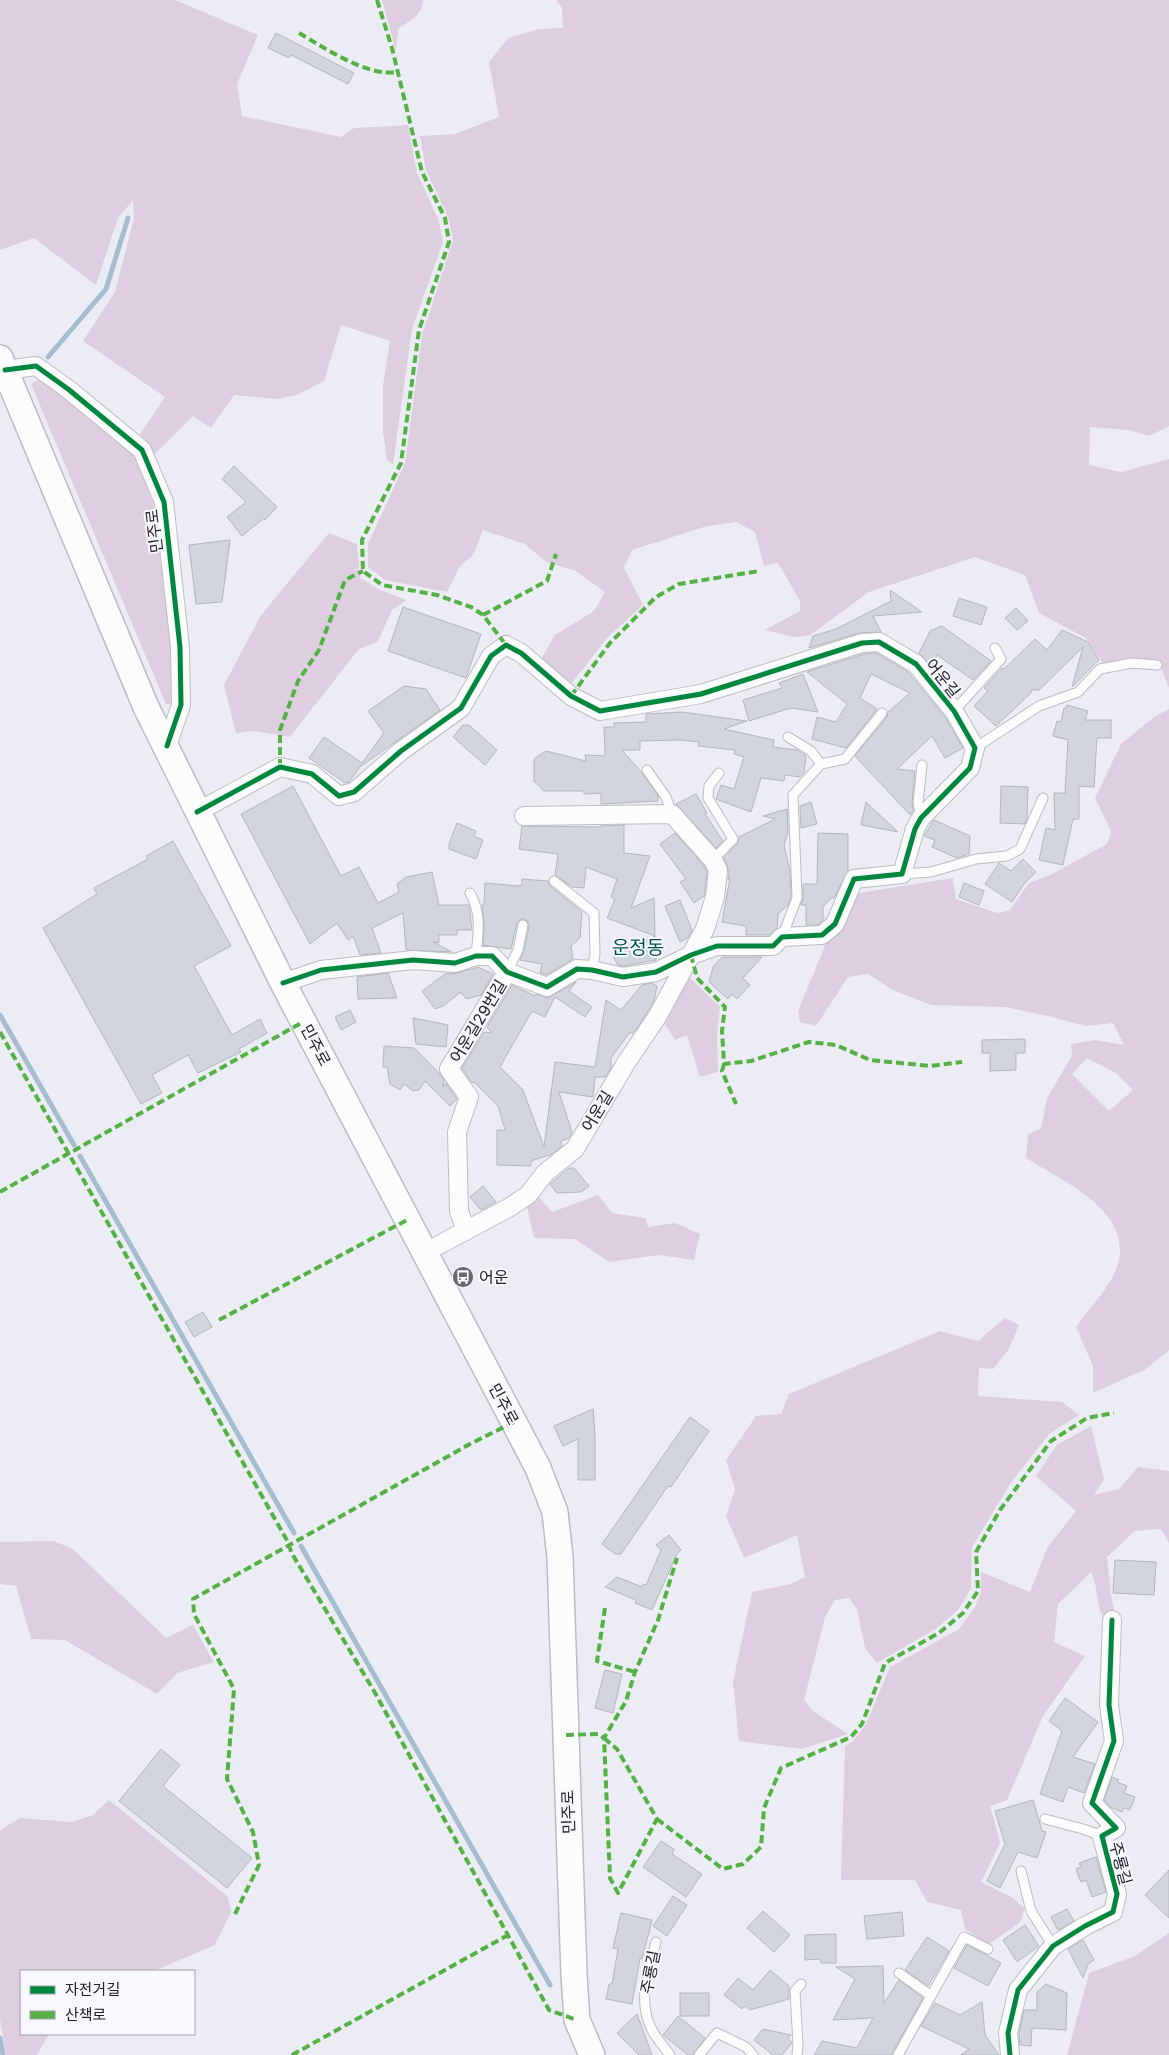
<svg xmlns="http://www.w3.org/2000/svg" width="1169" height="2055" font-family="Inter,'Noto Sans KR',sans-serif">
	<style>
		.green { fill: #ddcee0; fill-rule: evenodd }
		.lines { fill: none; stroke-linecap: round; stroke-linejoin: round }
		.stream { stroke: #a6bdcf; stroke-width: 5 }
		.building { fill: #d1d5de; stroke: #b5b7bb }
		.lane-casing { stroke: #bcbdc2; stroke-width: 11 }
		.street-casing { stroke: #bcbdc2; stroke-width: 20 }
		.secondary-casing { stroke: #bcbdc2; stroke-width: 28 }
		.lane { stroke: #fcfcfd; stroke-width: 9 }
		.street { stroke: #fcfcfd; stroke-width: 18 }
		.secondary { stroke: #fcfcfd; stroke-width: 25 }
		.quiet { stroke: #55b145; stroke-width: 4; stroke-dasharray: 8 4; stroke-linecap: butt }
		.cycleway-casing { stroke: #f7f8fd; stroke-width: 8 }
		.cycleway { stroke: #00873e; stroke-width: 5 }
		.labels { text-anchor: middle; stroke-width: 4; stroke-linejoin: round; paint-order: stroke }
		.street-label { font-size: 16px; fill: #212226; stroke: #f7f8fd }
		.poi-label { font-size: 16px; fill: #212226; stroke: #f7f8fd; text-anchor: start }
		.quarter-label { font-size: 19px; fill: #005440; stroke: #f7f8fd }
	</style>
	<rect width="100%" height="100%" fill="#ecedf4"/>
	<path class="green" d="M0,0H175L258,35L237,84L242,116L341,137L354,128L408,125L417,173L439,221L443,242L412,329L393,464L387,460L383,432V385L390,341L341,325L324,381L297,395L277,399L234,395L211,428L193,416L155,454L140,434L165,397L83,341L115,292L134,218L133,200L118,218L96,285L34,238L0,250Z
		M382,0H423C423,15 409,21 398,29L396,51Z
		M556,0H1169V426L1149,436L1128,430L1090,427L1089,465L1121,472L1169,459V688L1158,660L1125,658L1103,664L1086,638L1039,613L1025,575L975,557L869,592L810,635L794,637L765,630L800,611V601L778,563L764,566L755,532L736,522L707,526L632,550L624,568L643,605L607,638L567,689L540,661L555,635L594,611L605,592L576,571L546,562L525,544L483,530L473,555L460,566L447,592L385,580L368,567V544L405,463L422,335L453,240L448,217L426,170L420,136L455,134L499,117L489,62L508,38L539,29L563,28L562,8Z
		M38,380L65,395L134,455L154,506L171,646L172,703L166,704L31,384Z
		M329,533L357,544L360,578L380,590L407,600L392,610L378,641L358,650L290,737L255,731L236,733L224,685L261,615Z
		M1169,709V1350L1146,1369L1093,1393V1366L1076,1327C1088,1310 1108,1289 1116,1270C1138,1213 1064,1182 1026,1158L1028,1134L1041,1129L1047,1098L1072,1056L1071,1044L1095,1040L1124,1045L1113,1023L1086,1026L1048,1016L1005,1007L931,1005L893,990L868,974L848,977L816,1026L800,1022L798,1011L827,941L844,923L859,893L953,878L956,899L997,913L1010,910L1029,883L1052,874L1107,844L1111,831L1095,798L1121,744L1154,717ZM1087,1058L1116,1073L1133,1090L1109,1111L1072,1074Z
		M689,977L720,1007L717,1034L718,1072L700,1077L687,1035L675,1040L665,1024Z
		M537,1195L552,1212L598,1195L612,1213L645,1218L648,1227L675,1223L700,1234L694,1260L659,1255L609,1262L575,1239L534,1238L527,1207Z
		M1005,1318L1019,1325L1009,1349L993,1369L979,1368L978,1396L1062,1402L1079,1415L1049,1434L1010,1484L972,1547L971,1588L959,1609L937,1628L877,1663L865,1648L857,1609L849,1598L835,1600L825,1617L804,1700L813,1711L848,1734L802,1749L739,1741L733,1682L752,1592L791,1584L805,1577L797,1535L744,1558L726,1516L735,1489L726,1460L756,1416L781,1414L789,1394L940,1331L978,1341Z
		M1091,1426L1104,1479L1094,1495L1119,1489L1138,1467L1169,1471V1543L1161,1529L1135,1531L1107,1557L1111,1595L1116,1617H1106L1100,1612L1095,1583L1091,1572L1058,1604L1054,1642L1085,1656L1043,1716L1007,1800L990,1806L1000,1843L981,1882L1013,1898L1025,1909L1020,1922L988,1945L965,1929L961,1910L927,1902L915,1880H841L845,1746L853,1741L866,1724L890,1667L959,1629L975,1607L981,1591V1572L1030,1592L1047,1548L1076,1511L1036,1476L1057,1445Z
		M54,1541L73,1549L166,1638L193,1625L214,1662L177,1673L157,1694L65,1640L31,1639L16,1586L0,1584V1542Z
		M109,1800L228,1897L231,1912L215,1945L154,1971H21V2034H49L37,2055H6L0,2019V1830L20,1818L72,1822L93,1815Z
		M1169,1933V2055H1067L1089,1973L1135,1956Z"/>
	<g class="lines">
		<path class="stream" d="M48,357L106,289L128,218
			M0,1015L74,1145
			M80,1156L294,1533
			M301,1546L550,1985
			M0,2038L3,2055"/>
	</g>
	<path class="building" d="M276,33L354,73L348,84L291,55L289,58L268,48Z
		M234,466L277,507L265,520L264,518L242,536L227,517L246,502L222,479Z
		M230,540L222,602L196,604L189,545Z
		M890,590L922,612L873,616L881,632L859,633L809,648L813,636L836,629L891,601Z
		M959,598L987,607L981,625L953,616Z
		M403,607L481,634L466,678L388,651Z
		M1016,608L1028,621L1017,630L1005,618Z
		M942,626L991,661L973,680L937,655L932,666L919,653L930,631Z
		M1062,630L1088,642L1099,660L1072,687L1083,647L1039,690H1031V693L996,726L974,706L988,691L984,688L1002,668L1004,669L1035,639L1047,650Z
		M876,653L907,671L945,717L963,748L945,758L932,736L897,769L915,771L912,802L913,810L910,815L855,756L887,717L888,712L910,693L871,674L860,698L877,709L846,748L812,739L817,717L836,722L847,704L807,672L864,654Z
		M803,674L818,712L791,708L749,721L743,700L782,688L779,683Z
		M404,686L426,689L440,710L360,767L349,782L345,783L309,758L324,737L362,763L384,733L368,711Z
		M1067,705L1088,711L1085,720H1111V738H1097L1094,787L1079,786V819H1073L1063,865L1039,860L1046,828L1055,830L1054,793H1065L1068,740L1053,736L1057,721L1061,722L1064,708L1066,709Z
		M682,712L747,721L724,729L774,740L773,747L797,750L806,756L804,773L800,777L785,775L784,781L761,778L751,812L716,799L721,785L734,789L744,757L734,754L735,750L698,746L699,742L680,740L640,741V750H622L642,773L658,796V801L601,804V793L584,794V791H544L534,781V759L546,751L586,761L585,755L605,756L604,727H614V723L646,722V714Z
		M463,725H469L497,750L485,765L453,737Z
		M293,786L341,876L359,867L378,903L399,892L397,884L406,877L432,872L439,905H469L472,930H457V935H439V943L433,942L452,952L406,950L403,913L372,928L381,953L360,955L353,936L348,940L337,923L310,944L241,814Z
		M1001,786L1028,787L1027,818L1025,824L1000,823Z
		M696,794L707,813L705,814L723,841L716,848L676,804Z
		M811,802L817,824L801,828L800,806Z
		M866,802L898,832L861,825Z
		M787,809L788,832L784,845L790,871L791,897L788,905L778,914L777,928L769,935H746V926L722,922L730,878L728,880L729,871L724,858L738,843L739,837L775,819L763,816Z
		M934,820L970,836L969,854L957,858L932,847L935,840L924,836Z
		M457,823L476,831L474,836L483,840L476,859L449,849V844Z
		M624,825V853L650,856L631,908L654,898L655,936L607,918L615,899L611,897L617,879L586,867L584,888L572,887L555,875L558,854L519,849L522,826L601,827V826Z
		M675,833L704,866L707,872L704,896L694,903L680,882L686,879L660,844Z
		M818,833L848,834V871L834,898H831L823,907V920L818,925H806V905H801L803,898V884H817Z
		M173,841L231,946L194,966L232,1035L260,1019L267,1033L239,1049L241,1052L198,1073L188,1055L152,1075L162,1093L141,1104L43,928L97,894L94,888L148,859L146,856Z
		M1023,859L1036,872L1024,884L1012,902L985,884L999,863L1011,871Z
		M522,879L548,881L550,886L582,912L580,938L571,946L573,959L546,975L540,973L542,964L520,960L524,951L529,926V923L525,919H521L517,923L511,949L483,945L484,923L482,905H484L485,883L519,886L522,885Z
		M964,883L984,891L979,905L959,897Z
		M680,900L692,930L688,938L680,942L665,906Z
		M655,936L656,960L623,966L618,965L613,956Z
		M722,957H762L743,978L750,985L737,999L732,994L728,999L709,982L713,967Z
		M478,967L493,974L481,995L466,999L461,992L443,1006L435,1009L422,991L445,974L458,973Z
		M388,973L397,998L358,999L357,977Z
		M576,982L569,991L592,1007L585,1017L555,997L545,1017L532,1011L500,1067L523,1090L544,1147L555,1062L595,1067L606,1000L621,1010L642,985L651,983L657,986L654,1001L648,1011L637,1028L632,1034L630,1032L611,1058V1068L605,1077H595L593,1097L559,1092L572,1132L569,1138L561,1141L562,1146L552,1154L531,1161V1166L497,1165V1130H505L498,1106L474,1082L472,1083L462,1068L484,1032L492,1033L487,1027L512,985L535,996L536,994L548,998Z
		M350,1010L356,1022L341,1030L335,1017Z
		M413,1018L448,1025L446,1047L416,1044Z
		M1025,1039V1053H1016V1070L990,1071V1053H982V1040Z
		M384,1046L414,1048L439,1073L444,1080L443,1087L446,1083L457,1099L450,1106L425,1081L419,1090L413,1091L404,1084L400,1090L390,1084L387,1067H383Z
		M569,1168H574L589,1186L581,1192L557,1193L550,1184Z
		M483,1186L496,1202L481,1210L470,1197Z
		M203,1312L212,1327L194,1337L185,1322Z
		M593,1409L595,1435V1480H578V1439L563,1446L554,1426Z
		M690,1417L709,1431L671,1487L668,1486L621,1554H615L602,1544Z
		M669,1535L681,1550L677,1554L652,1610L635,1603L636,1600L605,1587L617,1577L642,1587L643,1584L646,1585L661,1550L656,1545Z
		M1115,1560L1156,1562L1154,1595L1113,1593Z
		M605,1670L622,1674L613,1713L595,1708Z
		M1065,1698L1098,1722L1073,1757L1095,1764L1084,1793L1068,1787L1063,1802L1040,1794L1062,1731L1049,1721Z
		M161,1749L180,1765L163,1786L252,1858L227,1888L119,1801Z
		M1112,1777L1119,1780L1117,1782L1127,1786L1124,1793L1135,1797L1130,1810L1124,1808L1122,1812L1110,1807L1104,1800Z
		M1033,1800L1042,1831L1046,1832L1037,1858L1018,1852L1000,1888L987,1881L1005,1844L995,1811Z
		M661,1841L674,1849L672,1854L702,1874L686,1897L643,1867Z
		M1096,1857L1106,1892L1092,1897L1086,1880L1081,1882L1076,1869L1081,1867L1079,1863Z
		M1169,1870V1918L1145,1895Z
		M673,1896L687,1905L667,1936L653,1926Z
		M1067,1909L1074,1921L1058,1930L1051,1917Z
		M763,1911L790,1935L774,1952L747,1928Z
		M902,1912L904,1936L867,1939L864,1916Z
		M621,1913L652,1920L642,1959L640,1958L632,2004L606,1999L609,1984H612L618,1949L613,1948Z
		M1025,1925L1039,1946L1017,1962L1003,1940Z
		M836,1934V1963H821L820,1959L805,1960V1935Z
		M927,1937L949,1951L928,1986L905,1970Z
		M1083,1940L1094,1960L1088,1964L1083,1978L1068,1949Z
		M967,1945L1001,1963L988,1986L954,1968Z
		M883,1966L884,2003L899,1980L923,1998L891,2055H814L822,2041L857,2048L873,2018L833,2020L855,1979L836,1967Z
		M770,1970L789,1986V1999L750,2010L745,2006L742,2009L724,1995L738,1978L753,1990Z
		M1046,1984L1067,1993L1066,2030L1032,2028L1031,2046L1020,2045L1019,2034L1024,2010H1037V1992Z
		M680,1993H709V2016H680Z
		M982,2002L985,2035L999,2055H961L969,2049L921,2026L935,2003L960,2015Z
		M637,2014L652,2055H639L617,2033Z
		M678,2016L705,2038L693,2055H688L663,2035Z
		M763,2029L791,2035L788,2038L792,2043L782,2055H773L754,2040Z"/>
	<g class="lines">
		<g class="lane-casing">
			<path id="lane" d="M954,711L1001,659L995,648
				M788,737L811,751L821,764
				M975,748L1039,706L1078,692L1100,669L1132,663L1157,665
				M647,770L666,797L672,814
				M921,817L918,803L922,765
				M713,860L733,839L708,798L709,786L719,773
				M902,874L931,872L976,859L1007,856L1020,849L1043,798
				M554,881L594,913L595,954L592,970
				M470,893C482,914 478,933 476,956
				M782,937L797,898L793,795L821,764L845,759L882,713
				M507,972L518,950L523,925
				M1045,1819L1083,1829L1102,1836
				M1021,1871L1031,1911L1053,1946
				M656,1942C648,1972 637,2001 652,2030C657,2039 664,2047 670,2055
				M899,1973L930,1995
				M699,2055L717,2033L746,2047L753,2055
				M797,2055L798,2045L795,1991L801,1984
				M898,2055L964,1937L988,1949"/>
		</g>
		<g class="street-casing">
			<path id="street" d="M5,370L36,366L68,389L142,450L164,502L180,647L181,705L167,746
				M197,812L280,767L312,774L339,796L354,792L401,751L461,708L491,656L506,645L521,653L571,696L600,711L701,694L862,643L879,642L916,664L954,711L975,748L970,768L921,818L915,829L902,874L854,879L835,924L822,935L782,937L773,946H717L691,955L656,972L623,977L592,970L577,969L547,987L507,972L492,956H476L455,963L413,960L321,970L283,983
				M466,1231L459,1211L457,1132L469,1097L449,1069L507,972
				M424,1253L510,1207L528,1195L545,1173L575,1149L626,1063L657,1017L705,929L715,897L718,870L713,860L672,814L524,816
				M1010,2055L1008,2033L1018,1990L1053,1946L1085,1926L1113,1912L1117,1894L1102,1836L1116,1828L1092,1803L1114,1741L1109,1705L1112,1620"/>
		</g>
		<g class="secondary-casing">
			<path id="secondary" d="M0,358L146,707L283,983L538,1468L555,1512L560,1557L574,1975L577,2020L592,2055"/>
		</g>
		<use href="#lane" class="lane"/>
		<use href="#street" class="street"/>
		<use href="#secondary" class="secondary"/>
		<path class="quiet" d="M377,0L392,48L422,172L445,218L449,242L419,330L401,463L362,540L363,571L382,585L437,595L471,607L483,615L506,645
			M299,33C325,48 367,77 397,72
			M483,615L547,581L556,554
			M571,696L610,643L656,597L679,584L759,571
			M280,767V730L298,681L319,650L345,580L363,571
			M691,955L697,978L725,1007L722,1031L724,1064L751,1061L809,1042L836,1045L870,1060L930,1066L962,1062
			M0,1032L289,1544L291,1552L374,1691L549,2010L577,2020
			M724,1064L722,1071L736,1104
			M0,1192L303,1022
			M219,1320L407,1220
			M605,1608L597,1661L635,1672
			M566,1735L598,1734L604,1738L626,1701L635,1672L658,1620L677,1558
			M604,1738L617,1749L657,1819L618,1893L610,1878Z
			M657,1819L723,1869L743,1864L761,1847L764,1808L781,1768L851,1737L862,1724L885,1663L939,1633L963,1613L978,1591L976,1552L1000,1510L1051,1441L1087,1418L1114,1413
			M235,1914L259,1865L253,1832L227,1779L234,1689L194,1614L193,1599L470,1444L514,1422
			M292,2055L508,1935"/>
		<g class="cycleway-casing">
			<path id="cycleway" d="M5,370L36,366L68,389L142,450L164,502L180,647L181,705L167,746
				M197,812L280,767L312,774L339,796L354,792L401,751L461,708L491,656L506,645L521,653L571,696L600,711L701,694L862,643L879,642L916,664L954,711L975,748L970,768L921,818L915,829L902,874L854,879L835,924L822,935L782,937L773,946H717L691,955L656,972L623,977L592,970L577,969L547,987L507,972L492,956H476L455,963L413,960L321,970L283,983
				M1010,2055L1008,2033L1018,1990L1053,1946L1085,1926L1113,1912L1117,1894L1102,1836L1116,1828L1092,1803L1114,1741L1109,1705L1112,1620"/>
		</g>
		<use href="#cycleway" class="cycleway"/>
	</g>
	<defs>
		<g id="bus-disc" transform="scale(1.125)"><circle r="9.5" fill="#68696e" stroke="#f7f8fd"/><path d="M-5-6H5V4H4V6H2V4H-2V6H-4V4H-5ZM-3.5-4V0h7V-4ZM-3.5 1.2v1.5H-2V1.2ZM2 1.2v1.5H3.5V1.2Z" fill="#fff"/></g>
	</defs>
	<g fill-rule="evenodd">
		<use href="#bus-disc" x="463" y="1277"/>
	</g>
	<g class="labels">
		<g class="street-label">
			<text transform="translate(154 531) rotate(-97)" y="6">민주로</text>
			<text transform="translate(943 678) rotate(51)" y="6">어운길</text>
			<text transform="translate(478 1021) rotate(-59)" y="6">어운길29번길</text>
			<text transform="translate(316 1045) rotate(62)" y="6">민주로</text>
			<text transform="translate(597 1111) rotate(-59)" y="6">어운길</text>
			<text transform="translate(504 1404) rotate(62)" y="6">민주로</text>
			<text transform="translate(568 1812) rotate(-92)" y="6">민주로</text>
			<text transform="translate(1121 1863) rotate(75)" y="6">주룡길</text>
			<text transform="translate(650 1972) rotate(-79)" y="6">주룡길</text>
		</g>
		<g class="poi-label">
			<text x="479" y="1283">어운</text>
		</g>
		<g class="quarter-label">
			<text x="638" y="954">운정동</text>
		</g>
	</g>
	<rect x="20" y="1970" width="175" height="65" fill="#f7f8fd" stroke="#a1a2a7"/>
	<rect x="30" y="1986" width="25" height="8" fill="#00873e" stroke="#a1a2a7"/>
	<text x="65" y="1995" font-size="15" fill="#212226">자전거길</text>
	<rect x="30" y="2011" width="25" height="8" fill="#55b145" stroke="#a1a2a7"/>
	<text x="65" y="2020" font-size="15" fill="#212226">산책로</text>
</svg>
